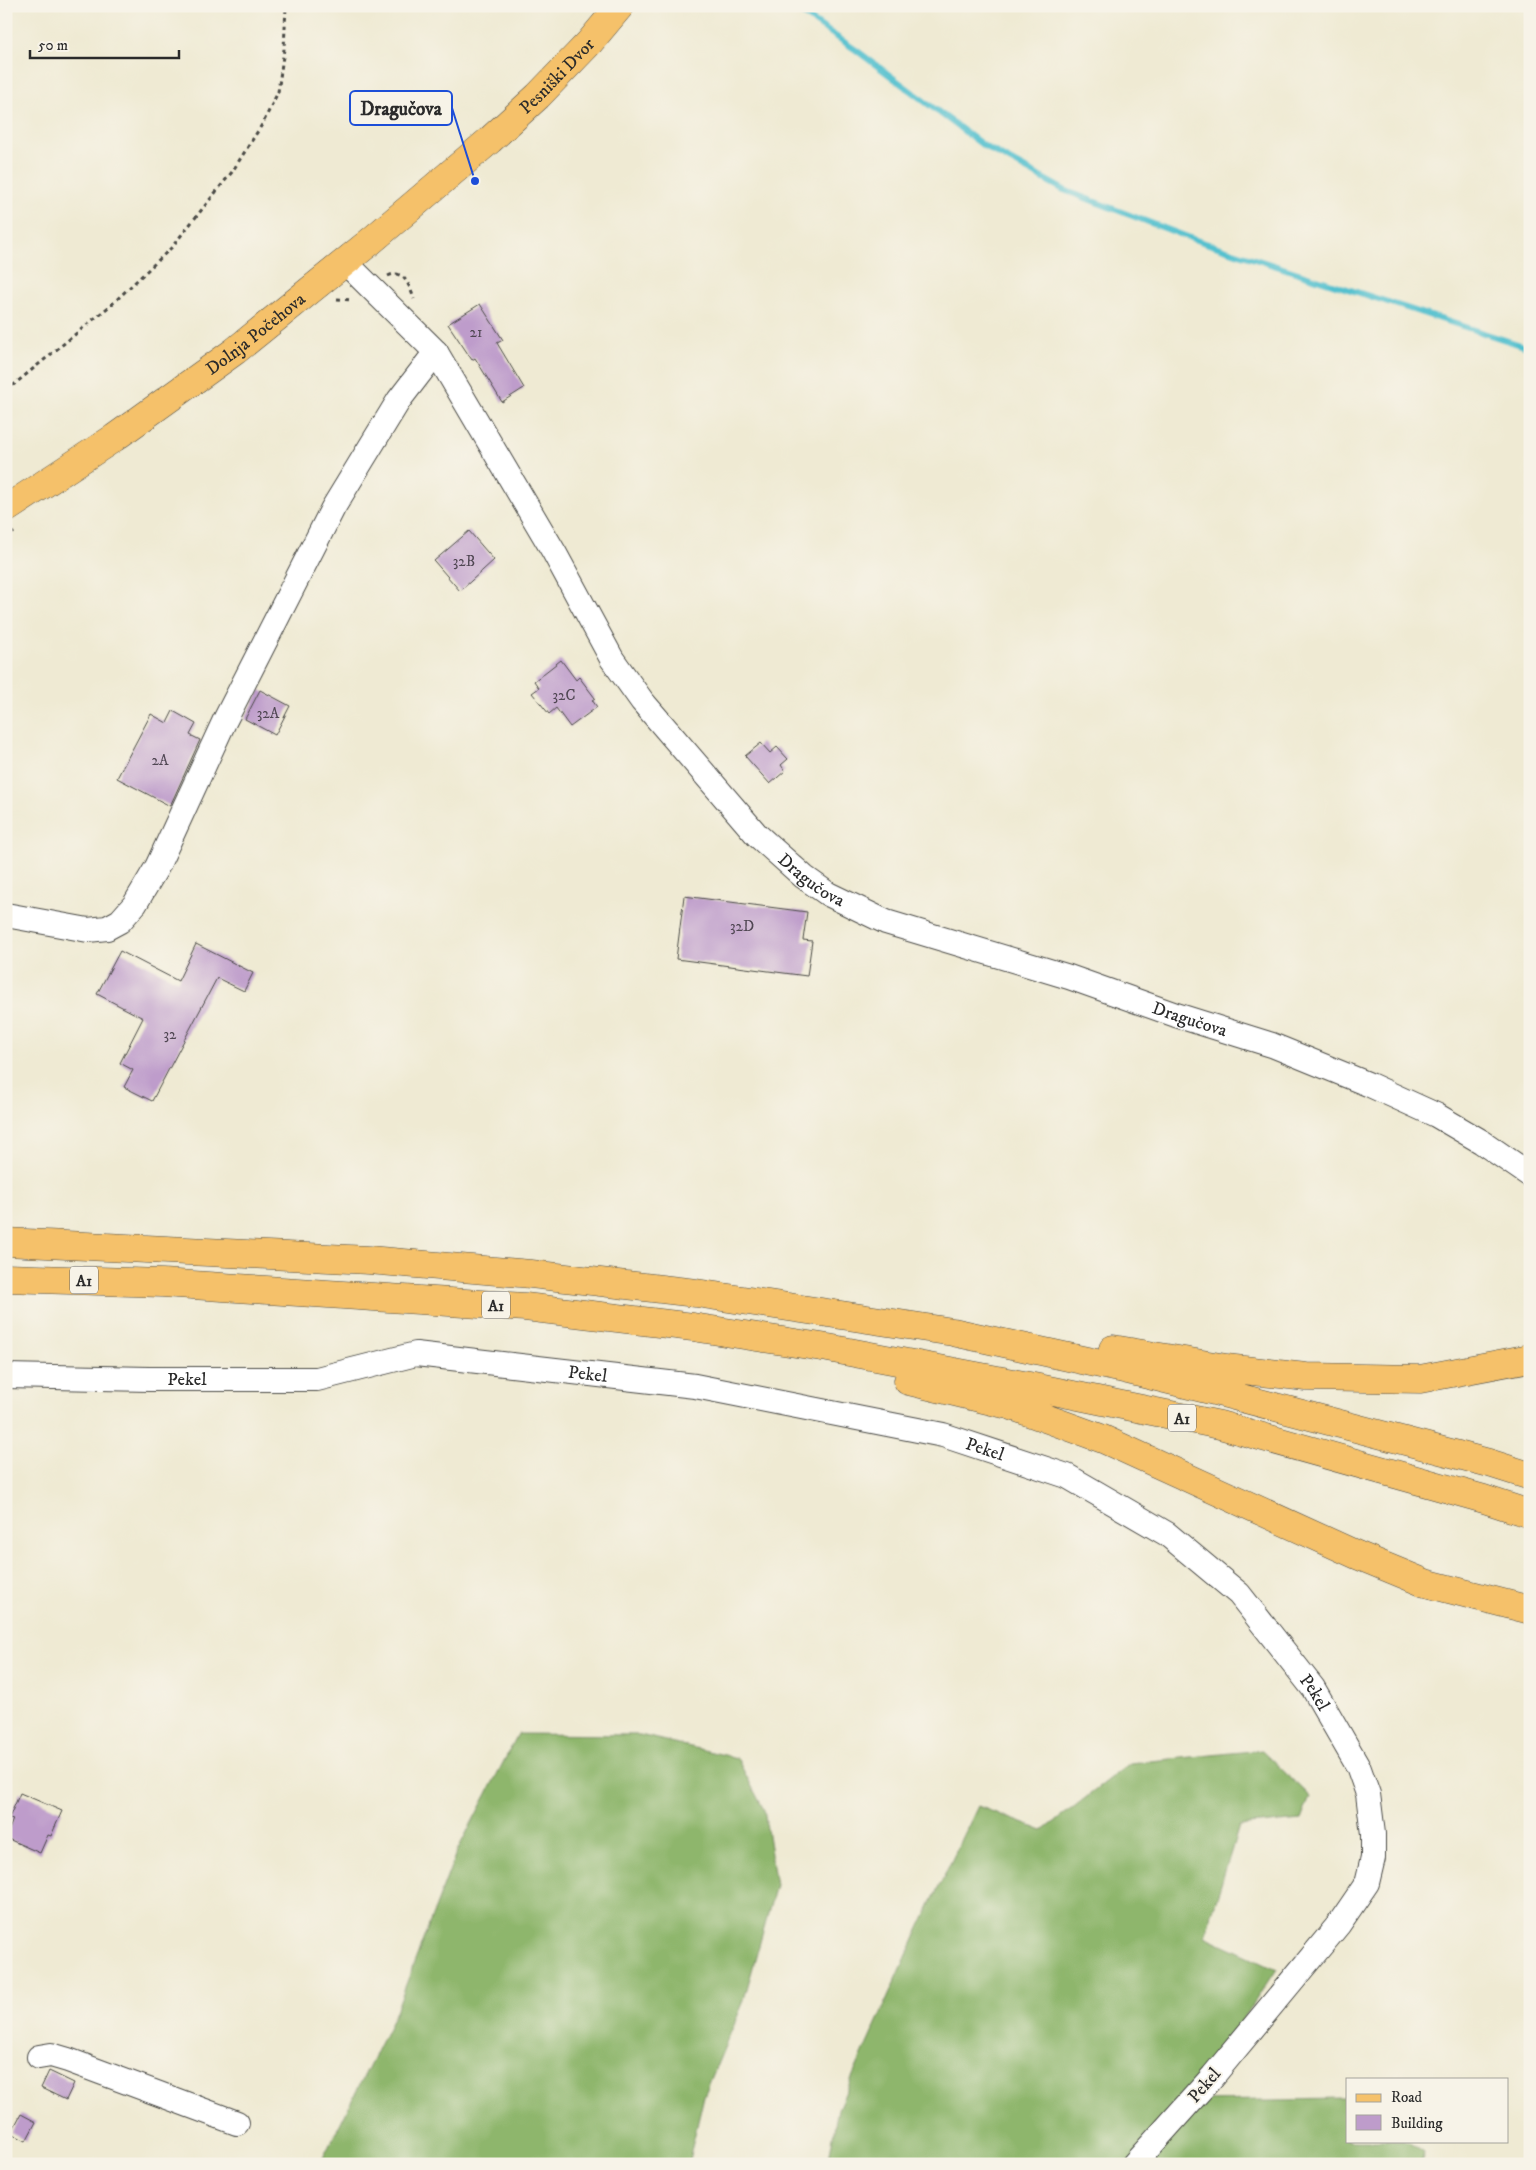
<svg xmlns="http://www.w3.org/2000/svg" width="1536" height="2170" font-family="'IM FELL DW Pica',serif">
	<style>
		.forest { fill: #8eb66c; stroke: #5c704c }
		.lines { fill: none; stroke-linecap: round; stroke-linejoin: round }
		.stream { stroke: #55c1cf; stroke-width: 6 }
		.building { fill: #be9ccb }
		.minor-casing { stroke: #484844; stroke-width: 26 }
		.major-casing { stroke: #484844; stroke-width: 29 }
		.highway-casing { stroke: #484844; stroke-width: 29 }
		.path { stroke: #484844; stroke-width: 3; stroke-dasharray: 4 4; stroke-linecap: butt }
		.minor { stroke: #fff; stroke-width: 24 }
		.major { stroke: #f5c16b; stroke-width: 28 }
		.highway { stroke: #f5c16b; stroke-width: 28 }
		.labels { text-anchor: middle; stroke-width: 4; stroke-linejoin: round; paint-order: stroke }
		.number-label { font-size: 15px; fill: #504753 }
		.shield { fill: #f7f3e8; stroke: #686764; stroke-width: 1 }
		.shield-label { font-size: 16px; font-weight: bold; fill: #2b2b2b }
		.street-label { font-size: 18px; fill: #2b2b2b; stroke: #f7f3e8 }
		.leader { fill: none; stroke: #1d4ed8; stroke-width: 2 }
		.callout-dot { fill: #1d4ed8; stroke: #f7f3e8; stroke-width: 2 }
		.callout { fill: #f7f3e8; stroke: #1d4ed8; stroke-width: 2 }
		.callout-label { font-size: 19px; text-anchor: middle; font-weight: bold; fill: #2b2b2b }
	</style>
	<rect width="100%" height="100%" fill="#f7f3e8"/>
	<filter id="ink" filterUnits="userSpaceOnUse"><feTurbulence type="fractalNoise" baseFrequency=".02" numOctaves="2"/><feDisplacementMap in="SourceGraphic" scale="10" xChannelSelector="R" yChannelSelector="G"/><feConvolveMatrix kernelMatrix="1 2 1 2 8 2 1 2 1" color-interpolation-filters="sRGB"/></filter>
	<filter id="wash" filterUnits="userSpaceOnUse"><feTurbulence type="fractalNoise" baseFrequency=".0096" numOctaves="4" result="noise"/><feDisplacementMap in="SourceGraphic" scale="20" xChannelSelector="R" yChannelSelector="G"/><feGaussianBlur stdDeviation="1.12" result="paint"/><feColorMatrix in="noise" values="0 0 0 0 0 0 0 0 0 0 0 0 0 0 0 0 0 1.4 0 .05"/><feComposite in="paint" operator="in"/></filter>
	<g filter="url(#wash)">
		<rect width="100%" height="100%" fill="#efead3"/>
		<path class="forest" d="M518,1734L640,1735L737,1758L764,1810L776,1885L743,2003L704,2096L688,2164H320L394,2016L457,1851Z
			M1262,1750L1310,1797L1301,1820L1239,1826L1205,1936L1276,1969L1190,2101L1345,2099L1347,2101V2141H1408L1424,2152L1421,2164H828L838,2109L919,1928L978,1806L1043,1831L1130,1763Z"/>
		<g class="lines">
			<path class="stream" d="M791,6L856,50L984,146L1064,190L1193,239L1530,348"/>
		</g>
		<g id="blocks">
			<path class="building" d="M480,304L503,340L497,343L524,388L502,402L475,358L472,360L448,324Z
				M469,531L494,560L460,591L434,561Z
				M561,660L576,680L579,677L595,698L592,700L597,707L570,727L556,708L549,714L532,693L539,688L534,681Z
				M260,690L290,706L275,735L245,719Z
				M173,711L196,724L190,735L200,740L170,806L117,778L151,714L167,723Z
				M761,743L770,753L777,747L788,759L781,765L785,771L770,784L745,756Z
				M684,896L807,912L803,940L812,941L807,976L676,959Z
				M196,944L253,973L244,991L217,978L152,1101L124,1087L133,1070L120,1063L143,1018L97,994L120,951L178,981Z
				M20,1793L62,1811L51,1836L48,1835L40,1853L6,1838L13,1819L9,1818Z
				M49,2071L74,2083L66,2100L41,2088Z
				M21,2114L36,2122L26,2141L11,2133Z"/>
		</g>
	</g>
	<g filter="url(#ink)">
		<use href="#blocks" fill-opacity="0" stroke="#484844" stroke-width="1"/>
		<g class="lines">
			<g class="minor-casing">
				<g id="minor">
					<path id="s1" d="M345,262L436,352L554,552L612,659L642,701L757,835L804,877L828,894L886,922L1069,977L1176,1015L1272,1045L1370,1085L1436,1115L1482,1142L1530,1175"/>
					<path d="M6,915L88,930L107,928L120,921L135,904L157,867L224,722L333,508L399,400L436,352"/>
					<path id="s2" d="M6,1376L149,1379H317L416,1354L695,1386L943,1435L1067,1476L1167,1534L1239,1594L1313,1688L1358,1766L1368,1794L1373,1834V1858L1367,1883L1339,1924L1213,2076L1134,2164"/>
					<path d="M39,2057L51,2055L68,2060L237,2123"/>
				</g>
			</g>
			<g class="major-casing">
				<g id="major">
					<path id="s3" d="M6,509L114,438L235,351L371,241L490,140L538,96L589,43L620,6"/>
				</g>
			</g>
			<g class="highway-casing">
				<path id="highway" d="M6,1242L369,1260L531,1274L696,1293L953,1332L1119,1368L1226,1394L1489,1463L1530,1476
					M6,1278L162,1283L525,1307L693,1327L828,1348L1029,1386L1220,1425L1484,1499L1530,1514
					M1113,1349L1226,1368L1306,1377L1420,1379L1530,1358
					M908,1381L1012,1406L1103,1439L1357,1555L1425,1583L1530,1610"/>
			</g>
			<path class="path" d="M388,276C404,268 410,287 414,299
				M337,299L351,300
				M6,391L111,305L171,248L232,172L263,123L278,92L284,49L286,6
				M6,538L14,532"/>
			<use href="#minor" class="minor"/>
			<use href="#major" class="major"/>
			<use href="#highway" class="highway"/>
		</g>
	</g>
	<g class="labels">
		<g class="number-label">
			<text x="476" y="337">21</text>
			<text x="464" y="566">32B</text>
			<text x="564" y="700">32C</text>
			<text x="268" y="718">32A</text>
			<text x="160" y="765">2A</text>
			<text x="742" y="931">32D</text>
			<text x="170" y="1039">32</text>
		</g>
		<g class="shield">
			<rect x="70" y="1266.5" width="28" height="27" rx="4"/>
			<rect x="482" y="1291.5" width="28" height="27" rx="4"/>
			<rect x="1168" y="1404.5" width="28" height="27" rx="4"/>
		</g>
		<g class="shield-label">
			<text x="84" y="1286">A1</text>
			<text x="496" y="1311">A1</text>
			<text x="1182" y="1424">A1</text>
		</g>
		<g class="street-label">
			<text dy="6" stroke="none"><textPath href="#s3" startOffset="702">Pesniški Dvor</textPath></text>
			<text dy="6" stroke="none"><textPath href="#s3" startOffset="305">Dolnja Počehova</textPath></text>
			<text dy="6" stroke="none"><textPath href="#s1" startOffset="781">Dragučova</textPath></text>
			<text dy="6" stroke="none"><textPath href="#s1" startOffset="1186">Dragučova</textPath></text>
			<text dy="6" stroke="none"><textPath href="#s2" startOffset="586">Pekel</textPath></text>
			<text dy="6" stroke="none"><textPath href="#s2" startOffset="181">Pekel</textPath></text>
			<text dy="6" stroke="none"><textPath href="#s2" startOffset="991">Pekel</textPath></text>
			<text dy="6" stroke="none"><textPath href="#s2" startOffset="1411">Pekel</textPath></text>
			<text transform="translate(1204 2085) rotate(-49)" y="6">Pekel</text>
		</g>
	</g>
	<path class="leader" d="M475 181L452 108"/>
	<circle class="callout-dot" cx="475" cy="181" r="5"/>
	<rect class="callout" x="350" y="91" width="102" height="34" rx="5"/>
	<g class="callout-label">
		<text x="401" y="115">Dragučova</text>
	</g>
	<rect width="1536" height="2170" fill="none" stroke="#f7f3e8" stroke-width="25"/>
	<rect x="1346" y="2078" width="162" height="65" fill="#f7f3e8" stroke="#a5a39c"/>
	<rect x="1356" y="2094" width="25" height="8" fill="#f5c16b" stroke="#a5a39c"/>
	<text x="1391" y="2102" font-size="15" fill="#2b2b2b">Road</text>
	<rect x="1356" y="2115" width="25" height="15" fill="#be9ccb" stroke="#a5a39c"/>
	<text x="1391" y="2128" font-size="15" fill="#2b2b2b">Building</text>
	<path d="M30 50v8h149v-8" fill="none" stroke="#2b2b2b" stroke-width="2.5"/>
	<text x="38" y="50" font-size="15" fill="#2b2b2b" stroke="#f7f3e8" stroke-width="4" paint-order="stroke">50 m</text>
</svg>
